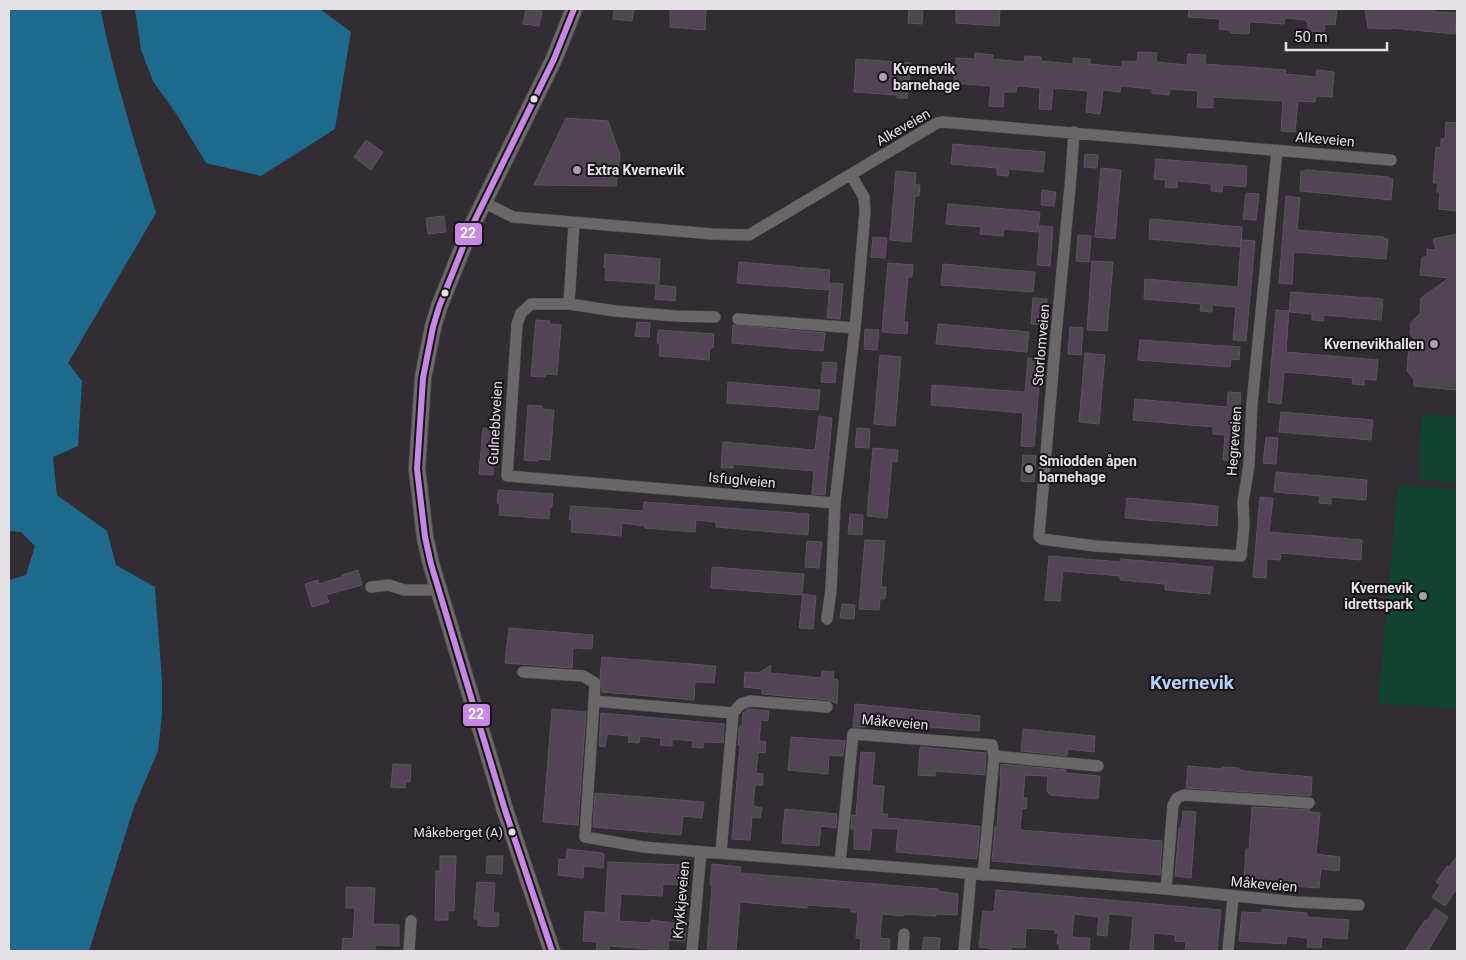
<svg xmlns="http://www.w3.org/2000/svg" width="1466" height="960" font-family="Roboto,sans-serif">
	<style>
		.green { fill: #124330 }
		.water { fill: #1e6a8c }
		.building { fill: #514553; stroke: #59555a }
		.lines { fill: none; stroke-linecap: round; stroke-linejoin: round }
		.minor-casing { stroke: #4e4a4f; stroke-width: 12 }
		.secondary-casing { stroke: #4e4a4f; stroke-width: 18 }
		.minor { stroke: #6a6768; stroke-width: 11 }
		.secondary { stroke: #6e696a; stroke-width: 16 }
		.bus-1-casing { stroke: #181419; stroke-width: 10 }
		.bus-1 { stroke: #c787e3; stroke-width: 6 }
		.poi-dot { fill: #a7a1a8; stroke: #181419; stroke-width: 2 }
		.bus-dot { fill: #e6e0e7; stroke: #181419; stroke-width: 2 }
		.labels { text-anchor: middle; stroke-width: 4; stroke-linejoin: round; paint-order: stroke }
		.bus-label { font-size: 13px; fill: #e6e0e7; stroke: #181419; text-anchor: end }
		.poi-label { font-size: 14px; font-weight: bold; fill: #e6e0e7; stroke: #181419; text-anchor: start }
		.street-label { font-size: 14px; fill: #e6e0e7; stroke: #181419 }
		.district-label { font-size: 19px; font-weight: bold; fill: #b5d0f5; stroke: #181419 }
		.line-badge { stroke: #181419; stroke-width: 2 }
		.badge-label { font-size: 14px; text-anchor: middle; font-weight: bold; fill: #fff }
	</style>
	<rect width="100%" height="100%" fill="#322d33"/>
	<path class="green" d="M1422,414L1457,417V483L1418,479Z
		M1398,485L1457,489V709L1378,703Z"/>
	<path class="water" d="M9,9H103L101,12C115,81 136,146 156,213L68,363L82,381L78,446L53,457L57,495L107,531L116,565L155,587L162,681V714L158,751L134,807L89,951H9V580L26,575L35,546L21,532L9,531Z
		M135,9H320L351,32L335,129L261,176L206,163L177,115L153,81L141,50Z"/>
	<path class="building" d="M526,9L542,11L539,26L523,24Z
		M614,9H634L632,21L613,19Z
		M670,9H706L705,30L670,27Z
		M909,9H923L922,24L908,23Z
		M956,9H1000L999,26L956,23Z
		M1189,9H1337L1335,25L1325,24L1324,33L1308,31V22H1306V20L1285,18L1284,24L1250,22L1249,33L1247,34L1231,33L1229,30L1219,29L1220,19L1188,17Z
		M1365,9H1435V12L1457,13L1455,34L1392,28L1391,29L1368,28Z
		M1138,52L1157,53L1156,62L1187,65L1188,54L1206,55L1205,64L1286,70L1285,74L1316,77L1317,70L1334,72L1332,97L1316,96L1315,102L1298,101L1295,132L1281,131L1283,101L1213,97V108L1197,107L1198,91L1170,89L1169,95L1160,94L1152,93V89L1121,86L1120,92L1103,90L1100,114L1086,112L1088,91L1053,88L1051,110L1039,109L1040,88L1017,86L1016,92H1004L1003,107L989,106L991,86L954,83L956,58L975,59V53L993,55L992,59L1024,62L1025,56L1041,57V61L1073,64V58L1090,59V64L1122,67V61L1137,62Z
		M856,59L911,63L907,98H897V95L854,92Z
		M566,118L608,121L620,155L616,186L534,185Z
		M1446,122L1457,123V211L1439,209L1440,192H1437L1438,183H1433L1436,147L1441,148V139H1445Z
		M366,140L383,152L371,170L354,157Z
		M953,144L1045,152L1043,172L1009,169L1008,176L997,175V168L951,164Z
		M1085,154L1098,155L1097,168L1084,167Z
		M1156,159L1247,166L1246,187L1223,185L1222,192L1211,191V184L1177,181V188L1165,187L1166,180L1154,179Z
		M1101,168L1121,170L1115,239L1095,237Z
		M1306,170L1389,177V179H1393L1391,200L1300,191L1301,171H1306Z
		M896,171L916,173L915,185H920L919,196H915L911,242L890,240Z
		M1042,190L1056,192L1054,206L1041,205Z
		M1246,193L1259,194L1256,220L1243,219Z
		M1286,196L1300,198L1297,230L1384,237V239H1388L1386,259L1294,252L1292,284L1279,283Z
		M948,204L1040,212L1038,232L1004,229L1003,236L980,234L981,227L946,224Z
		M444,216L446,232L428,234L426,218Z
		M1150,219L1242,227L1241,247L1149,239Z
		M1040,226L1053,227L1050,266L1037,265Z
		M1457,234V390L1414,386V380L1407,371L1409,346L1416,341L1410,334L1411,322L1420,314L1421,298L1449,278L1420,275L1422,257H1427V249L1436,250L1433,239Z
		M1078,235L1091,236L1089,262L1076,261Z
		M873,237L887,238L885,258L871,257Z
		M1241,240L1255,241L1246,341L1233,340L1236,307L1212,305V312L1200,311L1201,304L1144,299L1145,279L1238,287Z
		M605,254L660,259L659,284L605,280L606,268H604Z
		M1092,261L1113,262L1107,331L1087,330Z
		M739,262L830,270L828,290L737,283Z
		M888,263L913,265L912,277H908L904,322H908L907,334L882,332Z
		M943,264L1035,272L1033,292L941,285Z
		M830,283L843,284L840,319L827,318Z
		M656,285L676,287L675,301L655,299Z
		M1291,292L1383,299L1381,320L1324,315L1323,321L1312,320V314L1289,312Z
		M1033,298L1047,299L1044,325L1031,324Z
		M1276,310L1289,311L1286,352L1378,360L1376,380L1364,379V385L1352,384L1353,378L1284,372L1281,404L1268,402Z
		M536,320L550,321L549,324L561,325L557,375L545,374V377L531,376Z
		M637,322L650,323L649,337L635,336Z
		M938,324L1029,332L1027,352L936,344Z
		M733,325L825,333L823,351L732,343Z
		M1070,327L1083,328L1081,355L1068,354Z
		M865,329L879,330L877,350L864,349Z
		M658,330L714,334L713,348H710L709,360L659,356L660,343H657Z
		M1140,340L1240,347L1239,360L1231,359L1230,367L1138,360Z
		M1085,353L1105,355L1099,424L1079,422Z
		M880,355L901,357L895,426L874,424Z
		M1028,358L1041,360L1034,447L1021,446L1023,413L931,405L932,385L1025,392Z
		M823,362L837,363L835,383L821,382Z
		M728,382L820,390L818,410L727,403Z
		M1228,392L1241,393L1236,461L1223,460L1225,435L1213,434V427L1133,420L1135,399L1227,407Z
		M528,405L542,406V409L554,410L550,460L538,459L537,461L524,460Z
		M1281,412L1373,420L1371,440L1279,432Z
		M819,416L832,418L825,495L812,494L814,471L733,464V468H721L723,442L815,450Z
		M483,428L496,429L493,475L479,474Z
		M857,428L870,429L869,448L855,447Z
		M1266,437L1278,438L1276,464L1263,463Z
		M873,448L898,450L897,462L892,461L887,518L867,516Z
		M1023,455L1036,456L1034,482L1021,481Z
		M1276,472L1367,480L1366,500L1331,497V504L1319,503L1320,496L1274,492Z
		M498,490L553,494L552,507H550L549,519L499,515L500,503H497Z
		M1260,497L1273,498L1269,532L1362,540L1361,560L1281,553L1280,560L1267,559L1266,578L1253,577Z
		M1127,498L1218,506L1217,526L1125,518Z
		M644,502L809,514L808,535L716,527V522L696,520L695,532L645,528V526L622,523L621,536L571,532L572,520L569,519L571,506L643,511Z
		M850,514L863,515L862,535L848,534Z
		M865,540L885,541L881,587H886L885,599H880L879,610L859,609Z
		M807,541L822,542L819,568L805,567Z
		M1049,556L1121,562V559L1213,567L1210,594L1165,590V584L1120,580V576L1063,571L1060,601L1045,600Z
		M712,567L804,574L802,595L711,588Z
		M358,570L362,585L326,595L329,602L312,607L305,584L318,580L319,584L342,577V575Z
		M803,594L816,596L813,629L799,628Z
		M842,604L855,605L854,619L840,618Z
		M509,628L593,635L592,649L573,648L572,668L505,663Z
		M602,657L716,666L714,683L695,682L694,700L602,692V683L600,677Z
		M771,665L770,673L821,678L822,671L834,672L833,679L838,680L837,704L828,700L762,694V689L744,687L745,672L759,673Z
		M855,704L980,716L979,731L865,722V727H853Z
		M552,709L586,712L578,825L543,822Z
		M749,709L769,711L768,721L761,720L759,741L766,742L765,753L758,752L756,773L763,774V785H755L753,806L762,808L760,818L752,817L750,840L732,839L740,745H738L739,726H742L743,713Z
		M601,713L724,724L723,743L704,742L703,748L692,747L693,741L672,739V746L660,745L661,738L640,736L639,743L628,742L629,736L607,734L605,747L599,746Z
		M1023,729L1095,736L1094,752L1068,749L1067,756L1021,751Z
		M791,737L845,741L843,756L829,755L828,774L788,770Z
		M920,747L986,753L985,775L935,771V776L918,775Z
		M861,752L875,753L872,785L884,786L882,814H888L887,818L980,826L977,859L896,852L898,829L872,828L870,850L854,849V829H851L852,815L856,816Z
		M393,764L411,765L410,782H406L405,788L391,787Z
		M1001,764L1066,770V773L1100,776L1098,799L1050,795L1047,791L1048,776L1025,775L1023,798H1027L1026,809L1022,808L1020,830L1162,841L1160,875L992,861L995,827H997L1001,776H1000Z
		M1188,766L1221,769L1222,767L1239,768L1238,770L1255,772L1312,777L1311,796L1186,788Z
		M595,793L704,802L702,818L683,816L681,835L593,827Z
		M1252,807L1310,810V812L1320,813L1316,854L1340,857L1339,871L1321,869L1319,888L1265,884V886L1252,885V883L1244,882L1246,849H1249Z
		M785,809L837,814L836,828L821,826L819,846L782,843Z
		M1183,811L1196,812L1191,878L1175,876L1179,828H1181Z
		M567,849L602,853V854H604L603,868L584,866L583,878L558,875L559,859L566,860Z
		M440,856H456L454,911H448V920H435L436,871H440Z
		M487,856H503L502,874L486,873Z
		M1457,856V888L1445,906L1432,897L1440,885L1436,882L1447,866L1449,867Z
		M608,862L680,865L679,885L663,884L662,896L621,894L619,921L651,923V920L686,925L685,941L669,940L668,951H648L649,949L609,946V951H596L597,942L583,941L585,911L605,913Z
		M712,864L741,867L740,873L938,889V891L958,894L957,915L936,914V916L903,914V916L882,914L880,938L890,939L889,951H860L861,939L856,938L858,912H851V908L807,905V908L740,902L736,951H707L712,885H710Z
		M477,882L495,883L493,913H499L498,927L481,926L478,925V919H474Z
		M346,887L375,888L373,924L399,925V946L375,945V951H342L343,938L353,939L355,908H346Z
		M996,890L1221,910L1217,951H1185L1186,942L1175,941V935L1154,933L1153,951H1130L1133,916L1109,914L1107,936L1097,935L1099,917L1074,914L1072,937L1090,938L1089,951H1059L1060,944H1057L1058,933H1055V930L1026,928L1025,948L1012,947L1011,951H994L995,949L979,947L983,911L994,912Z
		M1435,908L1448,917L1428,951H1405L1425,920L1427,921Z
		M1262,909L1307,913V917L1349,920L1347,939L1322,937L1321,948L1307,947L1308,938L1287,936L1286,944L1239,941L1242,912L1262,913Z
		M924,937L940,938L939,951H922Z"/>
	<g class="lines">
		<g class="minor-casing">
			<path id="minor" d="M1074,132L1071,176L1056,335L1039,536L1042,539L1095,546L1241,556L1244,525L1243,502L1249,465L1252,404L1277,150
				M483,202L513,217L712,234L749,235L937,123L943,122L1391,160
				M569,304L574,223
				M715,317L676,316L615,311L569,304H531L521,313L517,324L507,476L835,503
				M738,319L855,328
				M371,587L389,585L404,590H440
				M827,619L831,590L835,503L856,318L865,212L864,197L851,175
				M523,672L583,676L595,683L594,701
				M733,713L741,704L750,701L827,707
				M994,756L1098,766
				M721,852L733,713L594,701L585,837L643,847L1166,889L1296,902L1359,905
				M840,863L853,734L992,745L994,756L983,875
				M1166,889L1173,805L1177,798L1184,795L1309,803
				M409,951L411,921
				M692,951L701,852
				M903,951L904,934
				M964,951L971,874
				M1228,951L1233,897"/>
		</g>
		<g class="secondary-casing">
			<path id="secondary" d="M552,951L505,810L431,564L425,537L417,469L423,378L433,327L439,307L469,232L554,59L574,9"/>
		</g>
		<use href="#minor" class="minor"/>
		<use href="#secondary" class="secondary"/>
		<g class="bus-1-casing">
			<path id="bus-1" d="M552,951L505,810L431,564L425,537L417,469L423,378L433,327L439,307L469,232L554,59L574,9"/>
		</g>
		<use href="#bus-1" class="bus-1"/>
	</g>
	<g class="poi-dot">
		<circle cx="883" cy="77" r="5"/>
		<circle cx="577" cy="170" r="5"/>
		<circle cx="1434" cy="344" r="5"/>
		<circle cx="1029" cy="469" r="5"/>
		<circle cx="1423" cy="596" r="5"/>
	</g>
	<g class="bus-dot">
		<circle cx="534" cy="99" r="4.5"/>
		<circle cx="445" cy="293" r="4.5"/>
		<circle cx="512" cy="832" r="4.5"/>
	</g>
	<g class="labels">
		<g class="bus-label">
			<text x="503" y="837">Måkeberget (A)</text>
		</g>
		<g class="poi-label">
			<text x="893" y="74">Kvernevik<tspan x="893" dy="16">barnehage</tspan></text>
			<text x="587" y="175">Extra Kvernevik</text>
			<text x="1424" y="349" text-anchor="end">Kvernevikhallen</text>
			<text x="1039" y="466">Smiodden åpen<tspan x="1039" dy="16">barnehage</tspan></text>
			<text x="1413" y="593" text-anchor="end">Kvernevik<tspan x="1413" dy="16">idrettspark</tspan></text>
		</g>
		<g class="street-label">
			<text transform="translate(903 127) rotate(-30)" y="5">Alkeveien</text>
			<text transform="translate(1325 139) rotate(5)" y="5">Alkeveien</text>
			<text transform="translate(1041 345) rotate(-85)" y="5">Storlomveien</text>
			<text transform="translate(495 423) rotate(-87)" y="5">Gulnebbveien</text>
			<text transform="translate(1234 441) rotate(-86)" y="5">Hegreveien</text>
			<text transform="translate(742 480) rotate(5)" y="5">Isfuglveien</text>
			<text transform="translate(895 722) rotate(5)" y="5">Måkeveien</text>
			<text transform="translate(1264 884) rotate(5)" y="5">Måkeveien</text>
			<text transform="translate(681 900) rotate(-85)" y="5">Krykkjeveien</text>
		</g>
		<g class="district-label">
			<text x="1192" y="689">Kvernevik</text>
		</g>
	</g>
	<g class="line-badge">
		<rect x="454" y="222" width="29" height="24" rx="5" fill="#c787e3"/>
		<rect x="462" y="703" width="29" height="24" rx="5" fill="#c787e3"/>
	</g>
	<g class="badge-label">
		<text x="468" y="238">22</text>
		<text x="476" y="719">22</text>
	</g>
	<rect width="1466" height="960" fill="none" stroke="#e6e0e7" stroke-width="20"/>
	<path d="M1286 42v8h101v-8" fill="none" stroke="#e6e0e7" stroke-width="2.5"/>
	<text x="1294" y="42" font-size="15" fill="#e6e0e7" stroke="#181419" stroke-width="4" paint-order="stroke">50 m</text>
</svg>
